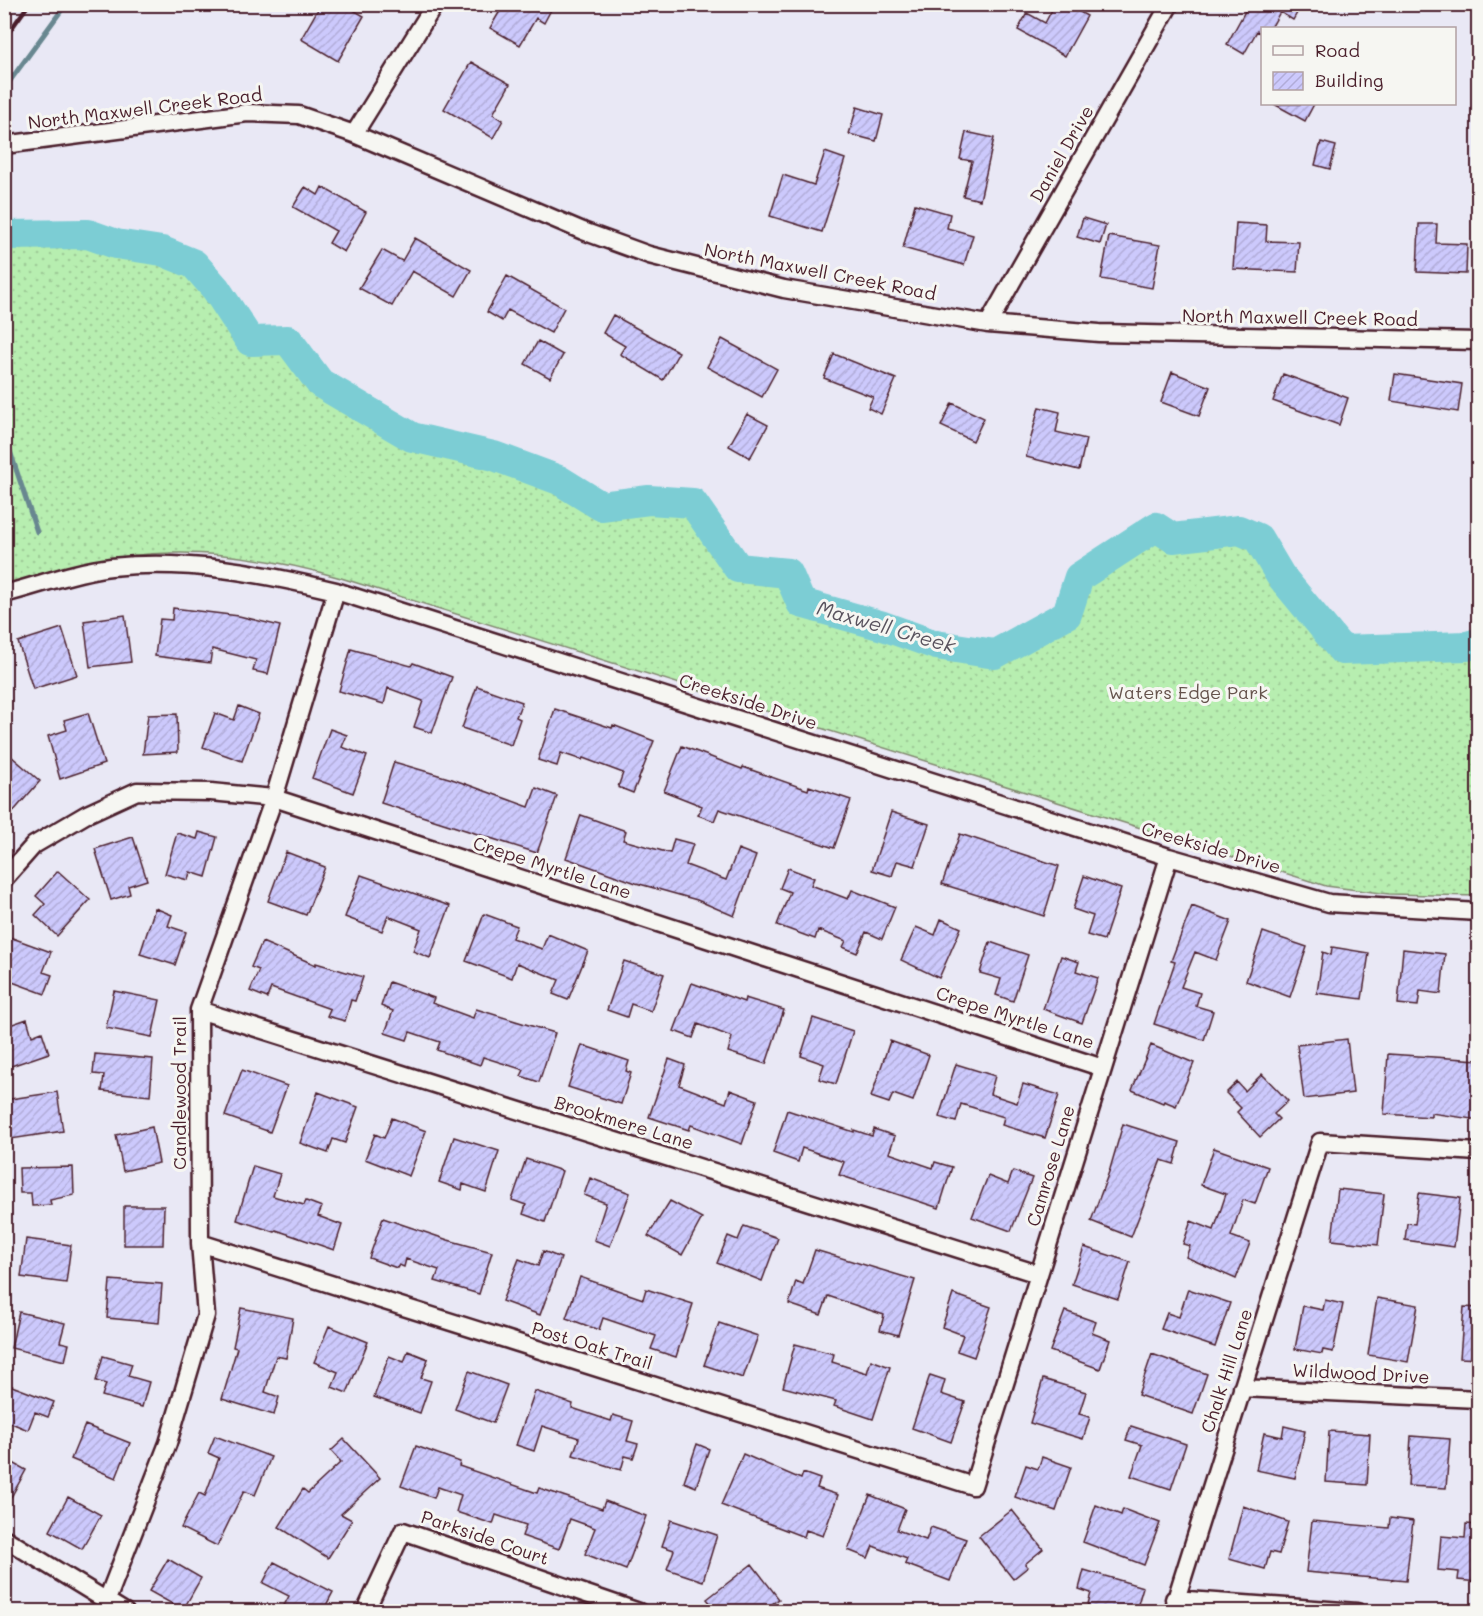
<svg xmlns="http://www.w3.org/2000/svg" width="1483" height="1616" font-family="Mali,sans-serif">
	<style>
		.grass { fill: url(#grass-dots); stroke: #80866e; stroke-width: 1.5 }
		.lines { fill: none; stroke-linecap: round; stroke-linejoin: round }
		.stream { stroke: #688790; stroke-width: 5 }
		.river { stroke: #7ccdd4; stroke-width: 30 }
		.building { fill: url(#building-hatch); stroke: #4a1f2b; stroke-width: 1.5 }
		.minor-casing { stroke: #4a1f2b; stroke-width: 21 }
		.minor { stroke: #f6f6f2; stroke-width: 16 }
		.rail { stroke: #4a1f2b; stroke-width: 4.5 }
		.labels { text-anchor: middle; stroke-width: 6; stroke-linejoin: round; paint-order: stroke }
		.street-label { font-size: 18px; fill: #4a1f2b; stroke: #f6f6f2 }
		.park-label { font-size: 18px; fill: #65534c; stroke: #f6f6f2 }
		.water-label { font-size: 20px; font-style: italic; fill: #59535e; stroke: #f6f6f2 }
	</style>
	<defs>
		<pattern id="grass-dots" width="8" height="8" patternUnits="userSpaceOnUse" patternTransform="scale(1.5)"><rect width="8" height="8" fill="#b7eeb0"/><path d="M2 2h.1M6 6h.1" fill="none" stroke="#9fcc98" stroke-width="1.8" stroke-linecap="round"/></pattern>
		<pattern id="building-hatch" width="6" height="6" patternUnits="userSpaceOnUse" patternTransform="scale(1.5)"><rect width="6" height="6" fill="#ccc9fc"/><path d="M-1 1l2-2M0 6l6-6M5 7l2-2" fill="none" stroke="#b1acd8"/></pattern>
	</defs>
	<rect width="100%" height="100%" fill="#e9e8f5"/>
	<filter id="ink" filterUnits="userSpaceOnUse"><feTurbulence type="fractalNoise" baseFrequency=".0167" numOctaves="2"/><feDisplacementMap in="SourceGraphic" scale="12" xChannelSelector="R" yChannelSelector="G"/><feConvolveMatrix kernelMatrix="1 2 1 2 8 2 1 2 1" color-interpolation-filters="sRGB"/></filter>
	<g filter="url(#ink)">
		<path class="grass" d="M88,234C112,243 136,244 161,251C206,262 226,305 250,341L288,340L320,383L412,437L494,456L559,480L601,506L649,500L693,503L738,568L788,573L801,603L883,626L936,645L995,654L1067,614L1079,577L1156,527L1173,538L1239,530L1258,538L1280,575L1342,650L1467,646L1478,643V896L1389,894L1326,886L341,578C219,543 125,544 5,585L4,236Z"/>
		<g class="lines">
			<path class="stream" d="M4,89L66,4
				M4,433L37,532"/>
			<path class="river" d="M4,235L88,234L116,244L162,251L194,264L216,289L250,341L288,340L320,383L412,437L494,456L559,480L601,506L649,500L693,503L738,568L788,573L801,603L883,626L936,645L995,654L1067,614L1079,577L1156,527L1173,538L1239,530L1258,538L1280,575L1342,650L1467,646L1478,643"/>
		</g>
		<path class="building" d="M321,4H343L364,16L338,61L301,39Z
			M504,4H554L544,23L536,18L520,45L490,28Z
			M1055,4H1066L1087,16L1065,56L1018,30L1027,13L1045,23Z
			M1249,4H1302L1293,20L1280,12L1271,28H1263V34L1257,31L1244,54L1227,44Z
			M471,62L510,84L493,114L503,120L493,138L444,109Z
			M1274,104H1314L1305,121Z
			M857,107L883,115L876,141L849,134Z
			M966,132L994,138L980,200L963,196L972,161L960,159Z
			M1321,142L1336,146L1330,169L1315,165Z
			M825,152L845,159L822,232L770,216L783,175L814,185Z
			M305,187L318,195L322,187L366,212L344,252L329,243L336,231L293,207Z
			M915,204L950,214L947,228L973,235L964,265L903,248Z
			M1083,218L1106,225L1100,244L1077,237Z
			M1236,223L1267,225L1266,241L1299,242L1297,272L1233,269Z
			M1419,224H1437L1436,243L1467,244L1466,274L1417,272Z
			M1109,236L1160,245L1152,288L1101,279Z
			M415,238L471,270L456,296L412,271L392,306L359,288L382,250L402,261Z
			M507,276L564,308L551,333L508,310L502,321L487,312Z
			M613,315L679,352L663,380L620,354L625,346L603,333Z
			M722,339L777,369L762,397L707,367Z
			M538,341L563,355L550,378L525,364Z
			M834,354L896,379L881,414L868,408L873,397L824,378Z
			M1172,372L1210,387L1199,416L1161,402Z
			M1283,374L1348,398L1339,425L1273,401Z
			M1395,374L1462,384L1458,412L1391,401Z
			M952,403L984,418L973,441L941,426Z
			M1039,407L1060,412L1056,432L1086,439L1079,470L1026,457Z
			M747,414L768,425L750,458L729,446Z
			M173,608L239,616L280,626L268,674L253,671L256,660L212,649L210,663L155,656L160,619L172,620Z
			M125,615L131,662L90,667L84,621Z
			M62,628L77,675L33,689L18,642Z
			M351,649L411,666L413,663L452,677L432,733L414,727L423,701L388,688L384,704L339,691Z
			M477,686L522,702L516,717L520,719L511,745L462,728Z
			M239,706L259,714L242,761L203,747L215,713L234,720Z
			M555,709L612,728L613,725L654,741L633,793L618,787L623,773L583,758L582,760L561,753L557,766L538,760Z
			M88,713L104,764L60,779L48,736L67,730L64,720Z
			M177,714L178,752L143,754L148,715Z
			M330,729L347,735L342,747L367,756L353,793L312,778Z
			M682,746L742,769L743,767L808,790L809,786L851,800L834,848L719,809L714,821L698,815L702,806L664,791Z
			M4,750L40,781L4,822Z
			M394,762L452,779L529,807L536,788L557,796L537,853L381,803Z
			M891,812L929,824L915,866L897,861L892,876L872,870Z
			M581,815L626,831L623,840L670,853L674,839L693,844L686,865L726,880L738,849L756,856L734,916L697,900L636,883L566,858Z
			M199,832L217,837L206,877L190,872L188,880L165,874L177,833L197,839Z
			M960,834L1059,866L1044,916L942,884Z
			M133,837L147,880L128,886L130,894L111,900L95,849Z
			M286,852L325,867L306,915L268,901Z
			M788,868L814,878L811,885L848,899L852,890L895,907L882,939L866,932L857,953L843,947L846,941L818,930L815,939L777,925L790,892L780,888Z
			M58,871L90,900L57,936L35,915L45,904L36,896Z
			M361,875L450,906L430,958L413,951L421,929L388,916L382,931L345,917Z
			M1084,876L1121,889L1104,940L1087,935L1093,916L1073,909Z
			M1192,906L1231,921L1216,960L1195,952L1181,987L1200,993L1196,1006L1213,1011L1204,1040L1154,1024L1175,962L1171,961Z
			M155,908L172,915L168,926L186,932L175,965L140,954Z
			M484,914L517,926L512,938L542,949L548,934L588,951L568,1000L553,994L559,980L517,963L512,978L466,961Z
			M941,919L961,928L939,978L901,960L916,927L935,935Z
			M1263,932L1307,947L1290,997L1246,981Z
			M4,935L51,952L43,972L52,975L45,994L4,979Z
			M262,942L316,965V963L363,977L355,1001L351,1000L345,1021L327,1016L330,1009L271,988L267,998L250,991L259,970L251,967Z
			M990,942L1028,955L1013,1001L996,995L1001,979L980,973Z
			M1332,947L1369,953L1362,999L1317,993L1323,952L1331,955Z
			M1403,949L1445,954L1441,994L1420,991L1418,1006L1398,1004Z
			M1061,956L1079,962L1076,971L1098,978L1082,1023L1043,1009Z
			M624,961L664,974L651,1011L631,1004L627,1017L607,1010Z
			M389,982L434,998L432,1003L473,1018L476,1009L555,1033L539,1082L521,1076L524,1070L483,1057L480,1065L437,1050L440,1042L410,1032L407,1040L385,1033L393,1011L381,1006Z
			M692,983L744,1002L745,998L784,1010L766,1064L728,1052L732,1037L698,1024L693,1038L674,1031Z
			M114,991L160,1000L152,1037L106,1028Z
			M813,1018L853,1031L836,1084L819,1079L824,1064L801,1056Z
			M27,1019L32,1036L42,1032L49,1053L8,1067L4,1056V1027Z
			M1347,1039L1353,1093L1304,1099L1297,1045Z
			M890,1041L929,1055L913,1101L893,1094L889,1103L871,1097Z
			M582,1045L629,1061L626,1071L631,1073L621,1104L568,1087Z
			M1151,1045L1194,1063L1176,1106L1164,1101L1163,1103L1132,1090Z
			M95,1054L153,1059L150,1096L102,1091L104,1075L93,1074Z
			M1388,1054L1479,1060V1120L1431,1113V1117L1384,1114Z
			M669,1059L685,1065L679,1085L726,1103L730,1090L757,1100L742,1144L691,1125L689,1130L649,1117Z
			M956,1064L995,1076L990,1094L1017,1103L1023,1084L1059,1095L1045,1138L1002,1125L1004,1117L961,1104L956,1122L939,1117Z
			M242,1070L287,1086L270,1132L225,1116Z
			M1262,1074L1288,1101L1274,1114L1279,1119L1260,1137L1237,1112L1241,1108L1226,1093L1237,1082L1245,1091Z
			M57,1092L63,1131L11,1139L4,1100Z
			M318,1092L358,1107L345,1143L333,1139L328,1153L300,1143Z
			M787,1110L854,1132V1130L872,1136L874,1129L895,1136L889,1153L933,1168L935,1162L952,1167L939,1208L839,1175L844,1162L802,1148L798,1162L773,1153Z
			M392,1118L426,1131L409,1176L365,1159L375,1134L384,1138Z
			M1123,1124L1180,1142L1174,1164L1161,1160L1131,1237L1091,1221L1110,1169Z
			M152,1127L159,1163L123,1171L116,1135Z
			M454,1137L499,1151L486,1192L463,1184L462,1190L439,1182Z
			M1214,1148L1268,1167L1255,1204L1243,1200L1231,1236L1250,1243L1236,1279L1186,1257L1190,1246L1183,1244L1191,1221L1214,1230L1226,1194L1201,1185Z
			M526,1159L562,1171L545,1222L523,1214L526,1205L512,1200Z
			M253,1166L280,1174L273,1196L304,1205L306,1201L322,1207L318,1216L342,1225L334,1250L276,1230L275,1232L237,1220Z
			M73,1167L74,1195L50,1200L51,1205L32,1206L31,1193H20L19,1168Z
			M1013,1171L1032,1178L1011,1231L972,1217L988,1176L1008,1184Z
			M590,1178L630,1193L610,1246L594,1240L606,1203L584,1195Z
			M1338,1189L1384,1194L1378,1245L1332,1240Z
			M1419,1193L1460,1198L1454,1247L1405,1240L1407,1223L1415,1224Z
			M670,1201L702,1218L682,1255L648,1236Z
			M124,1206H164L163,1245H124Z
			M383,1218L448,1240L492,1252L479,1294L435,1281L439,1270L406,1259L404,1267L399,1265L397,1268L369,1258Z
			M744,1226L778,1238L762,1281L717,1263L728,1236L738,1240Z
			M26,1239L71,1245L66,1283L21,1277Z
			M1084,1247L1130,1262L1118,1299L1072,1284Z
			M815,1250L915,1280L898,1335L880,1330L884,1315L828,1296L821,1315L789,1304L796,1281L803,1284Z
			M543,1251L561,1258L540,1315L502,1301L519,1259L538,1266Z
			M580,1277L643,1299L646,1289L693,1304L676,1357L651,1349L656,1336L603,1318L599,1330L566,1318Z
			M110,1280L162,1284L159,1323L107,1318Z
			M1188,1289L1230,1303L1215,1347L1161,1329L1167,1313L1179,1317Z
			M953,1294L991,1307L974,1357L957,1351L963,1335L942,1327Z
			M1377,1298L1418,1305L1408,1362L1368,1355Z
			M1325,1300L1343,1304L1333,1352L1323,1350L1322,1354L1295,1349L1303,1306L1323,1310Z
			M1464,1307L1479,1308V1359L1460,1358Z
			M241,1308L293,1318L286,1358L276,1356L265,1392L279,1397L274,1415L222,1399L237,1348L233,1347Z
			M1065,1311L1096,1322L1092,1333L1110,1340L1100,1369L1050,1351Z
			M19,1312L65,1323L60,1342L69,1344L65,1361L11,1348Z
			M719,1323L758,1336L743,1378L704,1365Z
			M329,1326L368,1342L347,1393L332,1387L338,1372L314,1362Z
			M795,1344L834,1354L832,1362L867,1373L871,1360L890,1367L873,1419L834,1406L836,1401L783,1387Z
			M408,1351L428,1359L421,1378L431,1381L420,1413L374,1397L389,1356L404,1362Z
			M1152,1354L1207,1374L1193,1414L1138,1395Z
			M103,1356L132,1364L128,1376L149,1382L142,1407L102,1396L106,1384L96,1381Z
			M469,1371L507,1385L493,1423L455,1409Z
			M930,1375L945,1380L941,1394L965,1402L951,1442L912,1428Z
			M1043,1379L1086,1392L1079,1414L1090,1417L1083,1439L1030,1423Z
			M4,1383L54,1402L48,1417L35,1412L28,1430L4,1420Z
			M535,1391L573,1404L572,1408L611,1421L613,1415L633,1421L627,1441L638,1444L633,1458L625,1456L621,1470L573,1455L579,1438L542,1426L534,1451L516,1445Z
			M85,1425L130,1443L116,1478L71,1459Z
			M1131,1426L1186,1444L1171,1489L1131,1476L1142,1445L1126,1440Z
			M1284,1426L1305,1431L1295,1478L1256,1470L1264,1433L1282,1437Z
			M1329,1431L1370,1434L1367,1485L1326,1482Z
			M215,1436L271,1457L255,1495L244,1491L217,1546L181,1528L199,1493L205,1496L219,1458L208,1453Z
			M1411,1436L1450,1439L1446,1488L1408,1486Z
			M344,1439L380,1478L341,1514L352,1520L328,1558L279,1527L303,1489L308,1493L341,1462L331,1451Z
			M697,1444L709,1449L696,1487L684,1482Z
			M416,1446L460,1462L459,1466L537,1493L539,1488L602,1509L605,1501L646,1516L626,1570L585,1554L595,1528L570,1519L559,1549L522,1536L526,1525L496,1515L493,1524L456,1512L461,1495L438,1487L434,1498L401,1486Z
			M743,1454L801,1479L803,1473L820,1479L817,1488L838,1495L823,1536L806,1530L804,1537L721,1505Z
			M1042,1457L1071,1467L1056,1511L1015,1497L1026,1465L1038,1469Z
			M4,1458L26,1470L4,1510Z
			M870,1495L905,1509L897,1530L926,1540L931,1527L966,1539L950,1581L905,1564L907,1559L873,1546L868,1558L848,1550Z
			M68,1497L101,1515L82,1549L50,1531Z
			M1096,1505L1121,1515L1123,1509L1160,1523L1144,1565L1083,1542Z
			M1243,1506L1288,1522L1279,1554L1270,1552L1265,1569L1229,1559Z
			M1012,1510L1043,1549L1025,1564L1028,1567L1013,1579L979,1536Z
			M1390,1518L1413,1521L1406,1581L1306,1572L1312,1521L1389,1528Z
			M671,1520L717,1535L703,1581L667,1569L674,1550L662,1546Z
			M1466,1524L1479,1525L1477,1582L1458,1580L1459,1572L1438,1570L1441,1536L1465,1538Z
			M168,1559L201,1578L183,1610L149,1591Z
			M274,1562L333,1592L323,1611H281L289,1596L263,1583Z
			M752,1564L779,1599L762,1611H717L707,1599Z
			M1084,1570L1143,1587L1136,1611H1086L1091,1593L1079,1589Z"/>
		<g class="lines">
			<g class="minor-casing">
				<path id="minor" d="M354,134L435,4
					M4,145L247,113L299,115L354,134L583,231L649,255L784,289L988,324L1099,333L1478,341
					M988,324L1170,4
					M4,594C39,585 76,571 111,567C188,559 261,573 336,591L1169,857L1329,903L1478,912
					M4,879L34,845L87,814L137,791L211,792L274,798L1103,1068
					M199,1010L1038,1274
					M200,1243L973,1486L1169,857
					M1242,1388L1478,1399
					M4,1538L125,1612
					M1174,1599L1357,1612
					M107,1600L168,1443L206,1315L200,1243L199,1010L274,798L336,591
					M365,1612L403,1531L639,1612
					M1172,1612L1320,1142L1478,1152"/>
			</g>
			<use href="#minor" class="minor"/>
			<path class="rail" d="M4,39L29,4"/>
		</g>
	</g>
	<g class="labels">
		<g class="street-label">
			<text transform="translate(145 109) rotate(-7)" y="6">North Maxwell Creek Road</text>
			<text transform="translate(1062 154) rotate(-60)" y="6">Daniel Drive</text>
			<text transform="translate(820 272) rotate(11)" y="6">North Maxwell Creek Road</text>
			<text transform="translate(1300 318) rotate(1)" y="6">North Maxwell Creek Road</text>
			<text transform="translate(748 702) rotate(18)" y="6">Creekside Drive</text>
			<text transform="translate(1211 848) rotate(16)" y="6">Creekside Drive</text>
			<text transform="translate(552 868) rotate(18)" y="6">Crepe Myrtle Lane</text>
			<text transform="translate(1015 1018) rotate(18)" y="6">Crepe Myrtle Lane</text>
			<text transform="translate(180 1093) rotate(-90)" y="6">Candlewood Trail</text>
			<text transform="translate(624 1123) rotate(17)" y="6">Brookmere Lane</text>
			<text transform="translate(1051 1166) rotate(-73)" y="6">Camrose Lane</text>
			<text transform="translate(592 1346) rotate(17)" y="6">Post Oak Trail</text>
			<text transform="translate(1227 1371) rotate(-72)" y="6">Chalk Hill Lane</text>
			<text transform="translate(1361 1374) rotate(3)" y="6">Wildwood Drive</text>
			<text transform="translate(485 1538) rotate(19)" y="6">Parkside Court</text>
		</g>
		<g class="park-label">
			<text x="1188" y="699">Waters Edge Park</text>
		</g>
		<g class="water-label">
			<text transform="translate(886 627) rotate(16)" y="7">Maxwell Creek</text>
		</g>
	</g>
	<rect width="1483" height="1616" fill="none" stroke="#f6f6f2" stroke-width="24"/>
	<rect x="12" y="12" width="1459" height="1592" fill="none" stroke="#4a1f2b" stroke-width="2" filter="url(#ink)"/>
	<rect x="1261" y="27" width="195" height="78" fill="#f6f6f2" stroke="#b1a0a2" stroke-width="1.5"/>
	<rect x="1273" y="46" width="30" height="9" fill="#f6f6f2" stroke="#b1a0a2" stroke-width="1.5"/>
	<text x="1315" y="57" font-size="18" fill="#4a1f2b">Road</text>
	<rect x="1273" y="72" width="30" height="18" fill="url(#building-hatch)" stroke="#b1a0a2" stroke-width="1.5"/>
	<text x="1315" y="87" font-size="18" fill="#4a1f2b">Building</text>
</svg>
